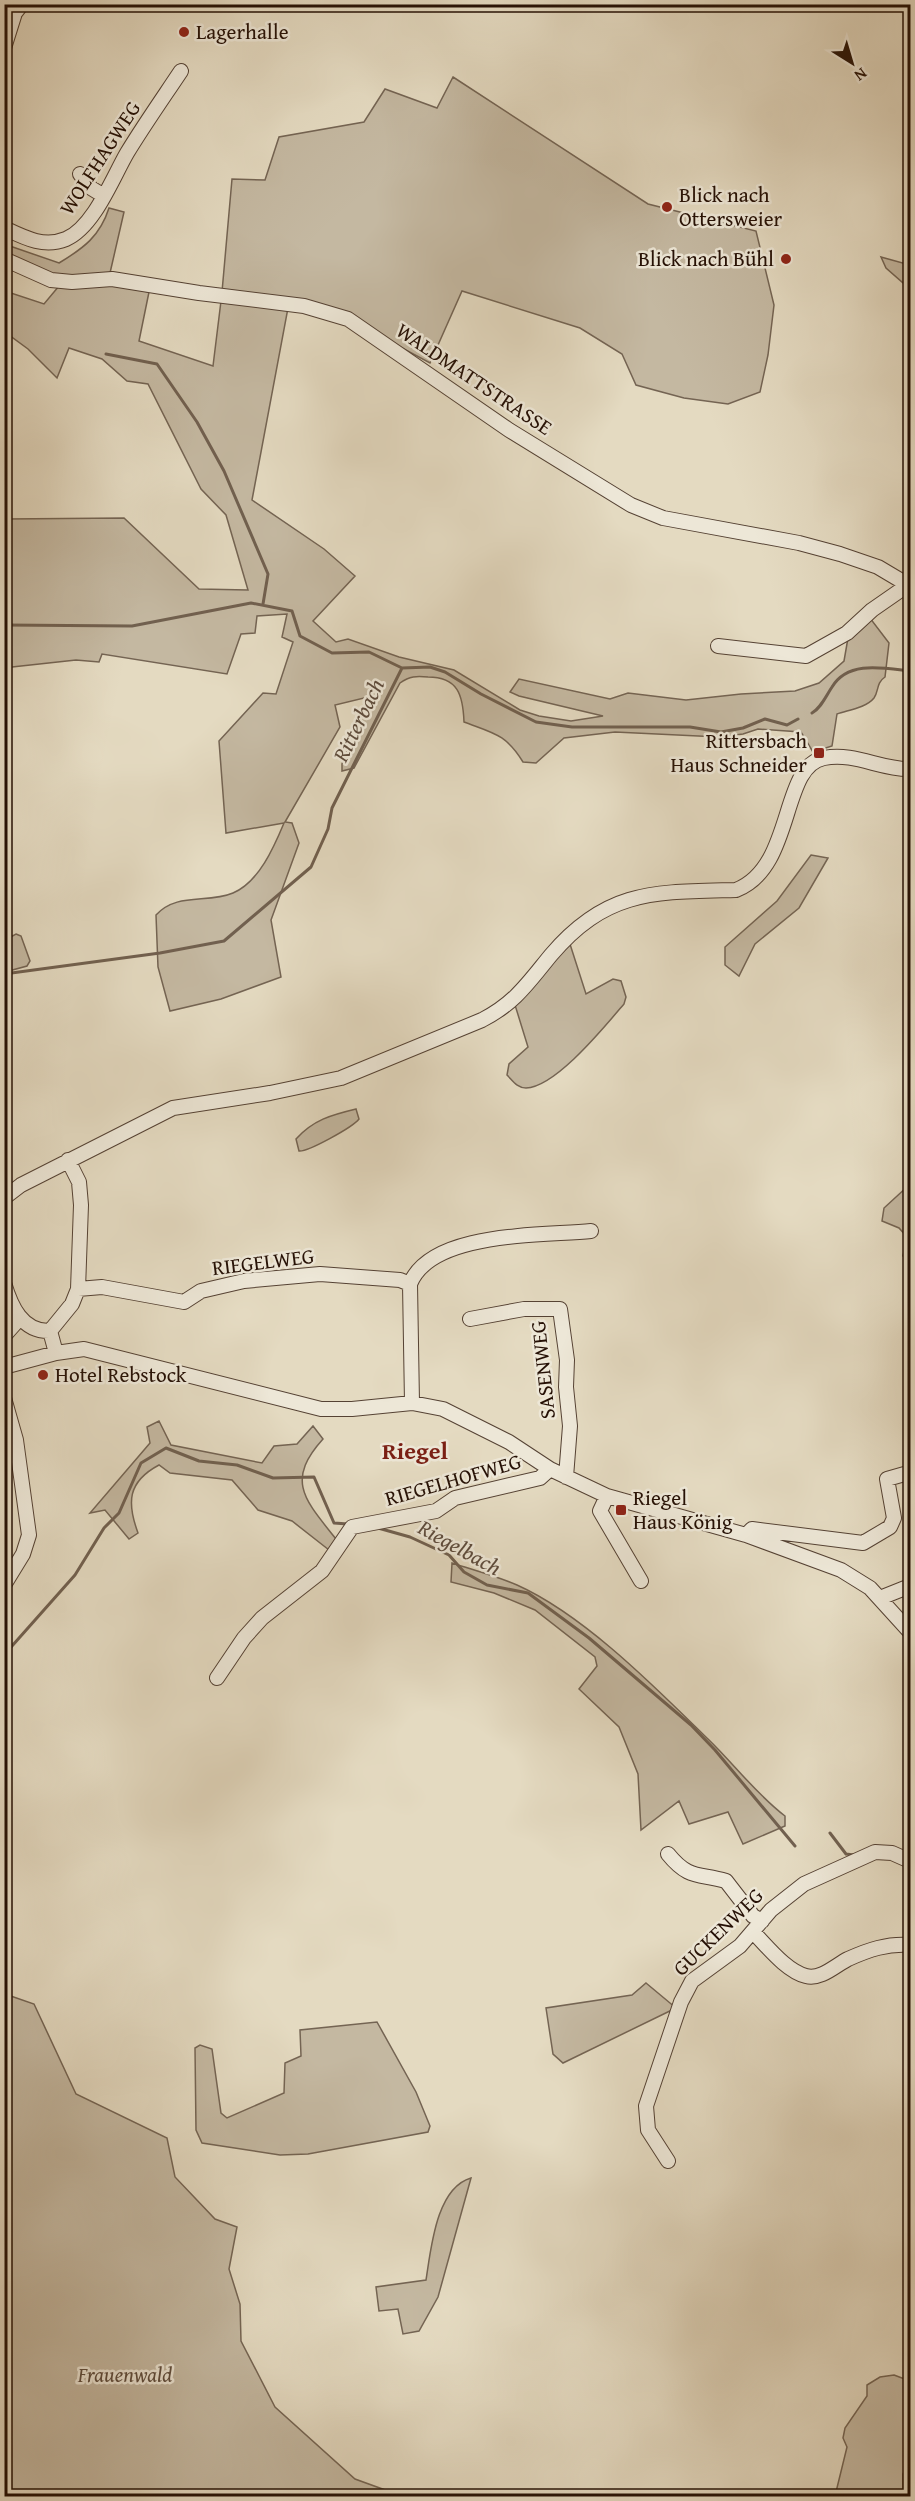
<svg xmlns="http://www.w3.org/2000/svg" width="915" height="2501" font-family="'Gentium Book Plus',serif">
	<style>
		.green { fill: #c4b8a1; stroke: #746453; stroke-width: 1.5 }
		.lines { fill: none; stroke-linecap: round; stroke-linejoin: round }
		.stream { stroke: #71604f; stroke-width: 3 }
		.minor-casing { stroke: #554234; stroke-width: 16 }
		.minor { stroke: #ede7d7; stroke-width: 14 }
		.poi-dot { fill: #8f2418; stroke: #ede7d7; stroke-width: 2 }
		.labels { text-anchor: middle; stroke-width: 5; stroke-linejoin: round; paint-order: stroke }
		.poi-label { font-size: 21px; fill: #251005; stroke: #ede7d7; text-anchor: start }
		.street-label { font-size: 21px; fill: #251005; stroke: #ede7d7 }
		.park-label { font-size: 21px; font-style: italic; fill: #5d4b3c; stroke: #ede7d7 }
		.water-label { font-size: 22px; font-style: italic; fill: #5e4c3d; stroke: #ede7d7 }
		.quarter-label { font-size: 24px; font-weight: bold; fill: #7a1f14; stroke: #ede7d7 }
	</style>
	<rect width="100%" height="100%" fill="#e4dac1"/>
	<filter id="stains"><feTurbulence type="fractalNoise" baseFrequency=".00333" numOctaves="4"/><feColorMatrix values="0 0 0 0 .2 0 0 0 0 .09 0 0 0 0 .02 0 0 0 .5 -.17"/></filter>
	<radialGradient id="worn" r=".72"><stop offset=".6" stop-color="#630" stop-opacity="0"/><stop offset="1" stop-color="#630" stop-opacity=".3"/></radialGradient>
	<path class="green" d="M453,77L648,204L756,231L774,305L768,355L760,392L728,404L684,398L636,385L622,354L580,328L462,291L430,363L348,319L222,292L232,179L265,180L279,137L364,122L385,89L437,108Z
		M109,208L124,212L110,273L57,277L5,254L7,245L59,263C84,248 100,236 109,208Z
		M881,257L910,265V289L886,268Z
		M110,284L149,292L139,341L213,366L221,301L288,308L252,500L324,549L355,576L313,621L336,642L348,639L399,657L454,670L520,710L539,716L571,721L603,716L519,696L510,692L519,679L610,699L628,693L686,700L741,694L795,691L819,683L844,661L848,638L870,618L889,643L885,677C876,683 879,691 874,698C866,708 848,710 837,714L832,746L813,752L801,732L758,729L743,734L719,737L615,732L564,738L536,763L523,762C506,734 493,733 464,722C463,695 458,677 428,677C416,676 410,676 400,683L354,768L342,771V764L368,697L335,705L340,727L285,822L292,823L299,843L271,920L281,977L221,999L170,1011L158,967L156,915C177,892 207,904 233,893C259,882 274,847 284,823L226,833L219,741L263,693L276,694L293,642L282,637L287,614L257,616L255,633L241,634L227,674L102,654L99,662L76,660L12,667L5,670V519L124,518L199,589L248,590L226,515L201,489L148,384L127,381L102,359L69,348L57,378L28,349L5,332V291L44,304L59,286Z
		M811,855L828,858L799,908L755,944L739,976L725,965V947L777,901Z
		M16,934L21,936L30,961L27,966L5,972V940Z
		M569,941L586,994L613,979L621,981L626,997L624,1004C605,1026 556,1087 526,1088C517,1088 513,1081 507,1075L509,1064L528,1047L515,1005Z
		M356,1109L359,1119C353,1127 308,1152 299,1151L296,1139C313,1120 331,1115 356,1109Z
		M908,1186H910V1261L903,1256L907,1237L899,1228L882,1221L884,1208Z
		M159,1421L171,1445L262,1463L274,1446L297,1444L313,1426L323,1439C285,1481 305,1500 336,1539L329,1550L292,1521L258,1510L232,1480L170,1473L159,1465C127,1482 127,1503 138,1533L129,1539L105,1510L90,1513L150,1443L147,1427Z
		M452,1563C473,1570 496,1576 517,1585C584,1615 655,1687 708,1739C734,1764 756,1794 785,1816V1826L743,1844L728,1812L689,1824L679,1801L641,1830L638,1774L619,1727L579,1689L597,1666L595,1657L535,1610L494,1593L451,1582Z
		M646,1983L676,2008L563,2063L553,2054L546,2008L632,1995Z
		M5,1994L34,2004L76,2094L167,2138L175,2177L215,2219L237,2227L229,2269L240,2304L241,2341L275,2407L355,2479L388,2491L395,2496H5Z
		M377,2022L416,2092L430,2126L428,2132L308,2154L280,2155L202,2143L196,2130L195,2048L200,2045L212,2049L221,2113L227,2118L284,2093L285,2063L301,2056L300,2030Z
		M471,2178L438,2297L419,2331L403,2334L398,2309L379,2311L376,2287L426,2280C431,2249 436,2188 471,2178Z
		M894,2375L910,2381V2459L903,2474V2496H835L847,2447L843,2438L845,2428L867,2396V2385L880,2377Z"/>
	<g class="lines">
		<path class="stream" d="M106,354L157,364L197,422L224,471L268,574L263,604
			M4,625L132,626L251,603L292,611L300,636L332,653L369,652L402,668
			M812,713C821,708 826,696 832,687C848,660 884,668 910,671
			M4,974L160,953L224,941L311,867L328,829L332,808L402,668L430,667L445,672L481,694L536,722L572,727H690L721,732L743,728L765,719L787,725L798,719
			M378,1528L410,1537L449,1555L464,1572L487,1585L528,1593L589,1638L691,1725L715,1750L795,1846
			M4,1655L75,1575L104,1528L119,1513L141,1463L166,1448L199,1461L237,1465L273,1478L314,1477L334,1523L348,1524
			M830,1833L846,1854L854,1855"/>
		<g class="minor-casing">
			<path id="minor" d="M4,48L15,13L22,4
				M80,174L91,188L104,196
				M4,228C25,238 44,248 66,239C94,227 113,177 127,153C144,125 163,98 181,71
				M4,259L51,280L72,282L112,279L199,293L304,306L348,319L509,430L631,505L663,518L799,543L840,554L878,567L910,586
				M718,646L806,656L847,633L872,610L908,585
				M4,1198L21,1185L173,1108L270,1093L341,1078L482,1020C515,1003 528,983 551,955C607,889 655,892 736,890C795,867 780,766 824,758C855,752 881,770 910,769
				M4,1283C11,1306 22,1332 50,1331
				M410,1284C431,1231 542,1236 591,1231
				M78,1289L102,1287L184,1302L201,1291L244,1281L320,1274L400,1280L410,1284L412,1403
				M470,1319L524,1309H560L567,1360L566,1387L570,1426L566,1477
				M4,1336L20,1318
				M56,1353L50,1331L72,1304L78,1289L81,1205L79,1182L68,1160
				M4,1367L56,1353L84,1349L321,1409H352L412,1403L443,1409L509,1442L550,1469L607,1496L746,1535L841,1570L870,1588L910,1632
				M4,1398L16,1440L29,1535L23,1554L4,1585
				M607,1496L600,1511L641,1581
				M746,1535L752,1529L863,1543L890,1527L894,1518L887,1479L908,1473
				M880,1598L910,1586
				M217,1678L244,1638L262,1618L322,1571L352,1527L436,1511L455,1498L540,1478L550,1469
				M668,1854C689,1880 699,1873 726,1881L753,1916L762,1921
				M753,1932C767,1946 786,1971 806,1976C821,1980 836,1965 848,1959C868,1950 888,1943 910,1945
				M668,2161L648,2130L646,2106L681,2002L692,1981L740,1946L771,1910L804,1884L875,1852L892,1853L910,1861"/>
		</g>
		<use href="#minor" class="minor"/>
	</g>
	<g class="poi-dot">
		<circle cx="184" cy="32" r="6"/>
		<circle cx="667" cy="207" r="6"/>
		<circle cx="786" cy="259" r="6"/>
		<rect x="813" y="747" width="12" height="12" rx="3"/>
		<circle cx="43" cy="1375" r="6"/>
		<rect x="615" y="1504" width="12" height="12" rx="3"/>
	</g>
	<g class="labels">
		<g class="poi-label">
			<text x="196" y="39">Lagerhalle</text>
			<text x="679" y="202">Blick nach<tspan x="679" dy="24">Ottersweier</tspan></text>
			<text x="774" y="266" text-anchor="end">Blick nach Bühl</text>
			<text x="807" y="748" text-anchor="end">Rittersbach<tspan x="807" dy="24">Haus Schneider</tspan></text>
			<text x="55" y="1382">Hotel Rebstock</text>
			<text x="633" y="1505">Riegel<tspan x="633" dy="24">Haus König</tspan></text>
		</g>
		<g class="street-label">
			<text transform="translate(100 158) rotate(-57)" y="7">WOLFHAGWEG</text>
			<text transform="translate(474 379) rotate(34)" y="7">WALDMATTSTRASSE</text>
			<text transform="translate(263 1262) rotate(-7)" y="7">RIEGELWEG</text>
			<text transform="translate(543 1370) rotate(-96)" y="7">SASENWEG</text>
			<text transform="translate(453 1480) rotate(-16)" y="7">RIEGELHOFWEG</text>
			<text transform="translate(718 1932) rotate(-44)" y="7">GUCKENWEG</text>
		</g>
		<g class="park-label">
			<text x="125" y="2382">Frauenwald</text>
		</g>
		<g class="water-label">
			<text transform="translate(358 720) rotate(-64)" y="8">Ritterbach</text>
			<text transform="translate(460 1547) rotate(29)" y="8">Riegelbach</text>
		</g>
		<g class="quarter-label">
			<text x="415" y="1459">Riegel</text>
		</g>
	</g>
	<rect width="915" height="2501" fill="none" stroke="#e4dac1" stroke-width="24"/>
	<rect x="6" y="6" width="903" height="2489" fill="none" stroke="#251005" stroke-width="3"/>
	<rect x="12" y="12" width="891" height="2477" fill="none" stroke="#251005" stroke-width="1.5"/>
	<g transform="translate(852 63) rotate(143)" stroke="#ede7d7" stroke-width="4.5" paint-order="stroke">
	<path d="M0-4.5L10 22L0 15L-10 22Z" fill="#251005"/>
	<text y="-9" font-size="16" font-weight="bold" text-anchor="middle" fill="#251005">N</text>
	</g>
	<rect width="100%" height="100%" filter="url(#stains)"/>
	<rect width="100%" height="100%" fill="url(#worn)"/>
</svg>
